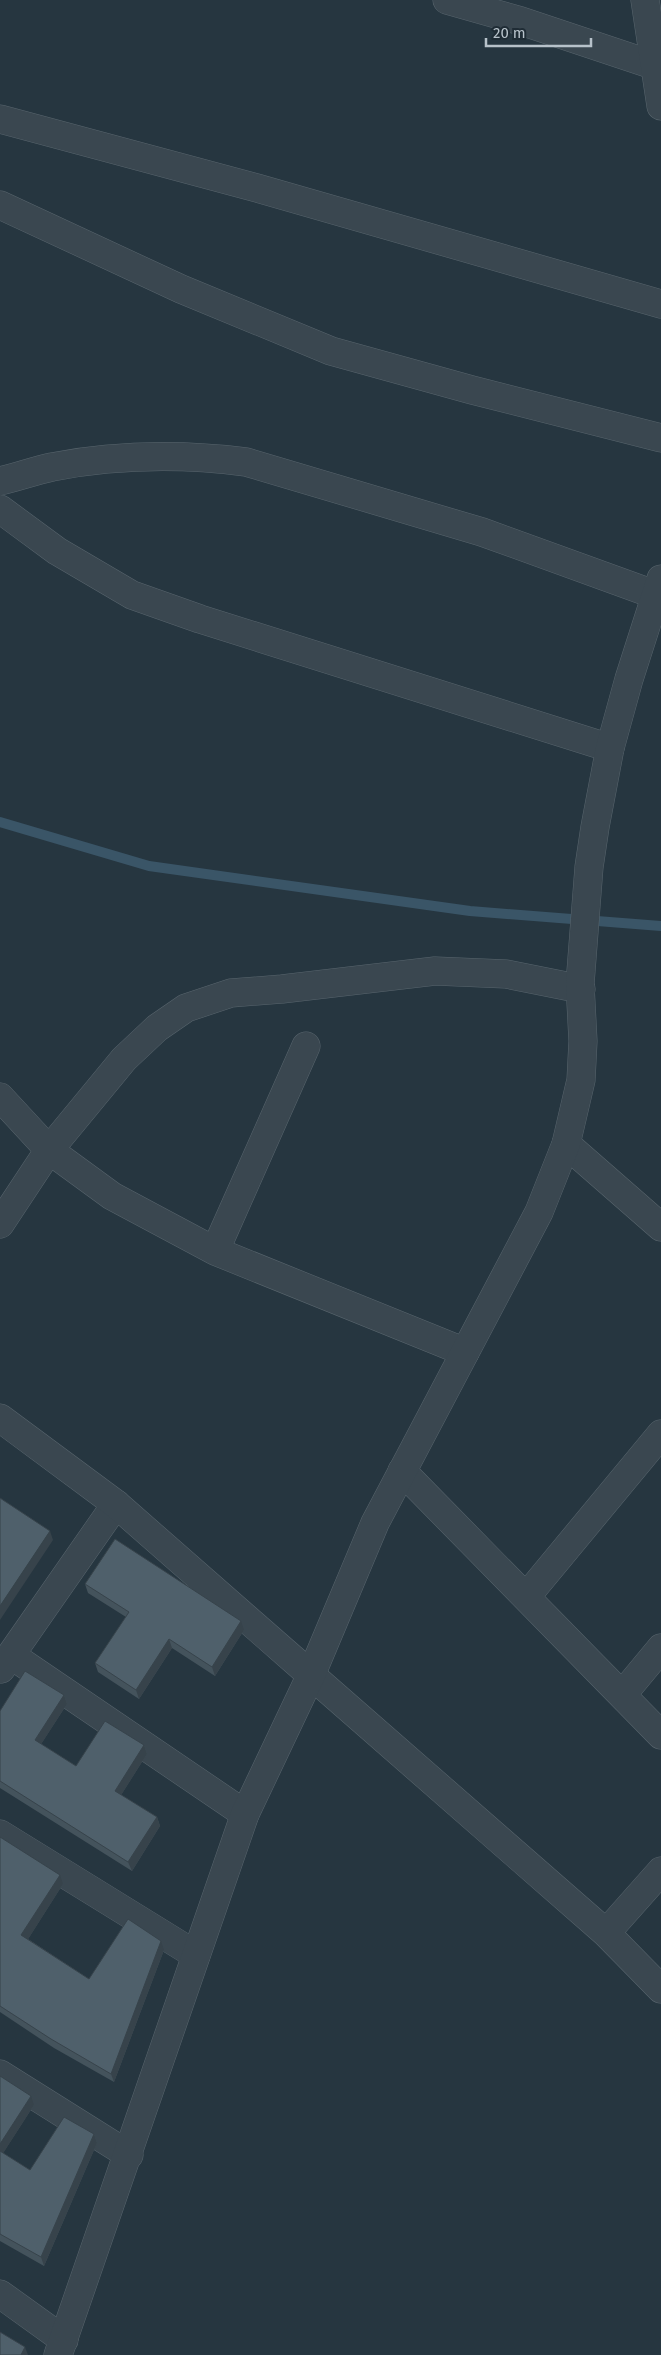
<svg xmlns="http://www.w3.org/2000/svg" width="661" height="2355" font-family="'Fira Sans',sans-serif">
  <rect width="100%" height="100%" fill="#263640"/>
  <g fill="none" stroke-linecap="round" stroke-linejoin="round">
    <!-- stream -->
    <path stroke="#3a5567" stroke-width="10" d="M0,822L149,866L470,911L661,926"/>
    <!-- minor casing -->
    <g stroke="#58656d" stroke-width="29">
      <path id="minor" d="M447,0L521,21L656,66L661,62
        M0,119L257,188L661,304
        M0,205L181,289L331,351L472,390L661,438
        M0,481C17,477 34,471 52,467C114,455 183,454 246,462L482,532L656,595
        M0,509L57,551L132,595L200,619L610,748
        M0,1097L49,1150L112,1196L215,1251L465,1352
        M566,1144L661,1227
        M0,1224L49,1150L124,1059L157,1028L186,1008L231,993L282,989L435,971L506,974L581,989
        M215,1251L306,1046
        M402,1471L661,1735
        M526,1597L661,1434
        M11,1655L245,1814
        M1,1669L116,1504
        M311,1675L606,1933L661,1989
        M622,1695L661,1648
        M0,1834L196,1955
        M606,1933L661,1871
        M0,2074L129,2155
        M0,2294L64,2340"/>
    </g>
    <!-- tertiary casing -->
    <g stroke="#58656d" stroke-width="29">
      <path id="tertiary" d="M645,0L661,106
        M0,1418L116,1504L311,1675
        M58,2355L245,1814L311,1675L375,1523L539,1212L566,1144L581,1080L583,1041L580,984L589,867L595,827L610,748L629,679L661,579"/>
    </g>
    <!-- minor -->
    <use href="#minor" stroke="#3a4750" stroke-width="28"/>
    <!-- tertiary -->
    <use href="#tertiary" stroke="#3a4750" stroke-width="28"/>
  </g>
  <!-- wall -->
  <path fill="#44535c" d="M85,1584L244,1630L215,1676L172,1648L139,1699L98,1672L95,1663L126,1617L88,1593Z
    M64,1695L67,1704L41,1744L76,1766L144,1745L147,1754L121,1795L157,1817L160,1826L132,1871L0,1788V1711Z
    M0,1837L63,1884L28,1939L89,1979L164,1950L114,2082L54,2048L0,2012Z
    M0,2076L34,2105L3,2153L30,2170L94,2134L97,2143L44,2266L0,2241Z"/>
  <!-- shaded-wall -->
  <path fill="#37434b" d="M50,1531L53,1540L0,1620V1606Z
    M241,1621L244,1630L215,1676L212,1667Z
    M169,1639L172,1648L139,1699L136,1690Z
    M64,1695L67,1704L38,1749L35,1740Z
    M144,1745L147,1754L118,1800L115,1791Z
    M157,1817L160,1826L132,1871L128,1862Z
    M60,1875L63,1884L25,1944L21,1935Z
    M161,1941L164,1950L114,2082L111,2074Z
    M31,2096L34,2105L0,2158V2144Z
    M94,2134L97,2143L44,2266L41,2257Z
    M25,2347L28,2355H21Z"/>
  <!-- building -->
  <path fill="#4f606b" stroke="#37434b" d="M0,1498L50,1531L0,1606Z
    M115,1539L241,1621L212,1667L169,1639L136,1690L95,1663L129,1612L85,1584Z
    M25,1671L64,1695L35,1740L76,1766L105,1721L144,1745L115,1791L157,1817L128,1862L0,1781V1711Z
    M0,1837L60,1875L21,1935L89,1979L128,1919L161,1941L111,2074L51,2039L0,2006Z
    M0,2076L31,2096L0,2144Z
    M64,2117L94,2134L41,2257L0,2234V2151L30,2170Z
    M0,2332L25,2347L21,2355H0Z"/>
  <!-- scale -->
  <path d="M486 38v8h105v-8" fill="none" stroke="#b7c2ca" stroke-width="2.5"/>
  <text x="493" y="38" font-size="15" fill="#b7c2ca" stroke="#1f2c35" stroke-width="4" paint-order="stroke">20 m</text>
</svg>
